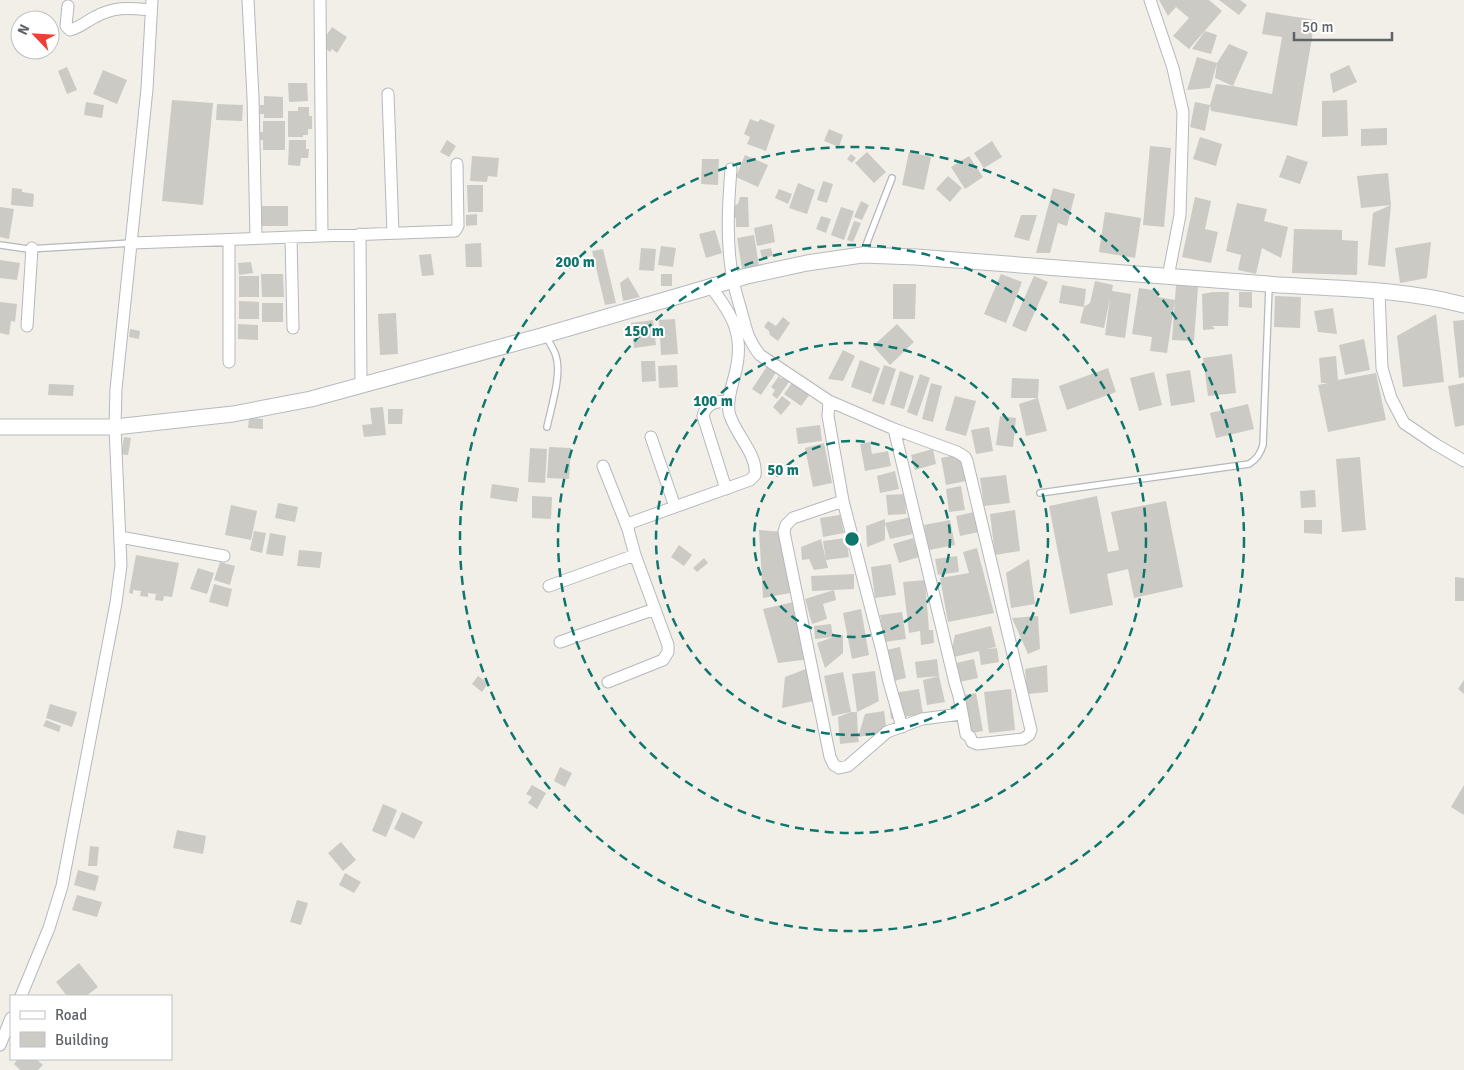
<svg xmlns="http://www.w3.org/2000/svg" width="1464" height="1070" font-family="Signika,sans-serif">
  <rect width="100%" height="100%" fill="#f1efe8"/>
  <!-- building -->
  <path fill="#cccac5" d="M1159,0H1209L1222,11L1189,49L1173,36L1189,18L1176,7L1168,16Z
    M1219,0H1240L1247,5L1239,15Z
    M1266,12L1315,20L1297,126L1211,111L1210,105L1205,131L1190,127L1195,102L1210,105L1216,84L1233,86L1272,94L1282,37L1262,34Z
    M332,27L347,37L337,53L332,49L330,52L325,48L327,45L322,42Z
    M1205,31L1217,35L1211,54L1192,49Z
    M1229,44L1248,52L1233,86L1215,78L1217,63L1210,88L1187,90L1197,57L1217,63Z
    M1349,65L1357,82L1333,93L1330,74Z
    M67,67L77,90L67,94L58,71Z
    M103,70L127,80L117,104L93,94Z
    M288,83H307L308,101L289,102Z
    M264,96L283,97V118H264V114H260V105H264Z
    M172,100L213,103L203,205L162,201Z
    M1347,100L1348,136L1322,137V101Z
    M86,102L104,105L102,118L84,115Z
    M217,104L243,105L242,121L216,120Z
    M298,107H309V116H312V129H308V135H303V137H288V111H298Z
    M750,119L758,122L760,119L775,125L766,151L747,144L750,137L744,134Z
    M263,121H285V150H263V140H259V132H263Z
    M1387,128V145L1361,146V129Z
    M829,129L843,135L839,147L824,141Z
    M1200,137L1222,144L1216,166L1193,159Z
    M289,140H306V149H309L308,158H301L300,166L288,165Z
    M447,140L456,146L449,157L440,152Z
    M992,141L1002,157L984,168L974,153Z
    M1150,146L1171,148L1164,227L1143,225Z
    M867,152L886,172L874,183L855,163Z
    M909,152L931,157L924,190L902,185Z
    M851,154L856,158L852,163L847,159Z
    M745,155L768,165L758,187L736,177Z
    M1287,155L1308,162L1300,184L1279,177Z
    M472,156L499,158L497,177L488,176L487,182L470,181Z
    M969,156L983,177L965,189L951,167Z
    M702,159H719L718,185L701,184Z
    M1388,173L1391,205L1361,208L1357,176Z
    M948,176L962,188L950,202L936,189Z
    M823,181L833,184L827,203L817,200Z
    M798,183L815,190L807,214L789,208Z
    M467,185H483V212H468Z
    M12,188L22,189V192L34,194L33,207L11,205Z
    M1053,188L1075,194L1067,226L1058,223L1050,253H1036Z
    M779,189L792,194L788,204L775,198Z
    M740,197H748L749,227H736V218H732V206L738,204Z
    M1195,197L1211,201L1205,229L1218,232L1211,263L1182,257Z
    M861,201L869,205L862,220L854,217Z
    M1237,203L1267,209L1264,221L1288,227L1281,258L1262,248L1256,274L1238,270L1241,255L1226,251Z
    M1391,205L1385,267L1368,265L1373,213Z
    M262,206H288V226H261Z
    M0,207L14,209L9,239L0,237Z
    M841,207L854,211L844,240L831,235Z
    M1105,212L1141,218L1135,258L1099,252Z
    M477,214V225L466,226V215Z
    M1021,215H1037L1029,241L1014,237Z
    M821,216L831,219L826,233L816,229Z
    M854,221L861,223L853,242L847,240Z
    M772,224L775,242L757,246L754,228Z
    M1294,229L1342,230V240L1358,241L1357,275L1292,273Z
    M715,230L722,253L706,258L699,234Z
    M754,235L759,266L742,269L737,238Z
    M1431,242L1427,278L1400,283L1395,248Z
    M481,243L482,267H466L465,244Z
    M661,246L676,248L673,267L658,265Z
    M641,248L656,249L654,271L639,270Z
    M771,248L773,256L762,258L760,250Z
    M603,249L616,303L605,305L592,251Z
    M431,254L434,275L422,276L419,255Z
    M0,260L20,263L17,280L0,278Z
    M251,262L253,273L239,275L238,263Z
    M261,274H283L284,297H262Z
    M661,274H672V286H661Z
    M1001,274L1022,282L1006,323L984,314Z
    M239,276H259V297H239Z
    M1034,276L1048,282L1026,332L1012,326Z
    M628,277L640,297L623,301L620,283Z
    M1095,281L1113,285L1112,291L1131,294L1125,338L1105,335L1110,298L1104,328L1080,323L1084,307L1090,303Z
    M893,284H916L915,319H893Z
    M1062,285L1086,289L1084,307L1059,303Z
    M1176,285L1198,287L1194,341L1172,340Z
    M1139,288L1159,291L1158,297L1175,300L1167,353L1150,351L1152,337L1132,334Z
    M1213,292H1229L1228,326H1212L1215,329L1203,330L1202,294Z
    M1239,292H1252V308L1239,307Z
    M1275,296L1301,297L1300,328L1274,327Z
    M239,301L259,302V319H239Z
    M0,302L17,304L15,322L11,321L9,335L0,333Z
    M262,303H283V322H262Z
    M1333,308L1337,334L1318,332L1314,311Z
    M396,313L398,354L380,355L378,314Z
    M1436,314L1444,382L1403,387L1397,336Z
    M783,317L790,323L778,341L770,335L769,331L764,327L768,321L776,326Z
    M675,319L678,354L661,355L659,320Z
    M653,320L656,345L634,348L631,323Z
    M1464,320V377L1459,378L1453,321Z
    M238,324L258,325V340L238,339Z
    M897,324L914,342L890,365L873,346Z
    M130,329L140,331L139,339L129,337Z
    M1364,339L1370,370L1345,375L1339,345Z
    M843,350L855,356L843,381L828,379Z
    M1232,354L1236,393L1208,396L1203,358Z
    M1336,356L1338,380L1376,373L1386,420L1328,432L1318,385L1328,383H1321L1319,358Z
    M860,360L880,368L871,394L851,387Z
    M641,361H655L656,381L642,382Z
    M677,365L678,387L659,388L658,366Z
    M768,365L777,371L761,395L752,389Z
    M884,365L896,369L884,405L872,401Z
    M1108,368L1116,392L1067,410L1059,386Z
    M1190,370L1195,402L1171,406L1166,374Z
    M900,371L914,376L904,409L890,405Z
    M1154,372L1162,405L1139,411L1130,378Z
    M786,374L791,379L777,399L772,395L775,390L771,387L779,376L782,379Z
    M920,374L930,378L917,416L907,412Z
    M1012,378L1039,379L1038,398L1047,431L1026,436L1019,404L1038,398H1011Z
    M794,380L811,393L801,406L784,394Z
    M931,383L942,386L933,422L922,419Z
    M1464,383V425L1455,427L1448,386Z
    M49,384L74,385L73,396L48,395Z
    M782,396L791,403L781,415L773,407Z
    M955,396L976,401L966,436L945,430Z
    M1248,404L1254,429L1216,438L1210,413Z
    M383,407L386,435L364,437L362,425L372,424L370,408Z
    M388,409H403L402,424H388Z
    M1000,416L1016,418L1013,447L996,445Z
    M249,418L263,419V429L248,428Z
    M820,425L822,441L798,444L796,428Z
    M989,427L993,451L976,454L971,430Z
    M124,437L131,438L128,455L121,454Z
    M870,442L872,454L888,451L891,466L865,471L860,444Z
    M824,443L832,483L813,487L805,448Z
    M549,447L571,448L569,479L547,478Z
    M530,448L547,449L545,483L528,482Z
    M933,449L936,464L915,470L911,455Z
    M961,454L966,481L946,485L941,458Z
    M1360,457L1366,530L1342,532L1336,459Z
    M895,471L899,489L880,493L877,476Z
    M1006,475L1010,503L984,506L980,478Z
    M492,484L519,488L517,502L490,498Z
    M961,486L965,510L949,512L946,489Z
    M1315,490L1316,507L1301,508L1300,491Z
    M905,494L906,514L888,515L886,495Z
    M532,496L552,497L551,519L532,518Z
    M1097,496L1108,552L1119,550L1111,512L1166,501L1183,587L1134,598L1128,569L1107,574L1113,605L1070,614L1049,506Z
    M278,503L298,507L295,522L275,518Z
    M231,505L257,511L251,540L225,535Z
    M1015,510L1020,551L995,555L990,514Z
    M974,512L979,532L960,536L956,516Z
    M840,515L844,533L823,537L820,518Z
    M915,516L913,534L890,539L885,523V540L867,547L866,526L885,519V523Z
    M950,520L955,545L929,550L924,525Z
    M1304,520H1322V534L1304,533Z
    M759,530L784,532L796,592L763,598Z
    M254,531L266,533L262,553L250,550Z
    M270,533L286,536L283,556L266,554Z
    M846,538L849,557L826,560L828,568L814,570L809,559L802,560L801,547L821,539L826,560L823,541Z
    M913,538L919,557L899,563L893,544Z
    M679,545L692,555L684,566L671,557Z
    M977,548L994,613L948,622L940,578L969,573L963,552Z
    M299,550L322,552L320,568L297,566Z
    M136,555L179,563L172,597L164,596L163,601L155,600L156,594L148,593V597L140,596L141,591L133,590V594L129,593Z
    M957,556L959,572L938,575L935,559Z
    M704,558L708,563L697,572L693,568Z
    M1029,559L1035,604L1011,608L1006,573Z
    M220,562L235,566L230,585L214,580Z
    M891,564L896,595L875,598L871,567Z
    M198,568L214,573L207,594L190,589Z
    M854,574V589L812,591L811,576Z
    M1455,577L1464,578V601H1455Z
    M925,580L929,630H933L934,643L921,645L920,631L909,633L903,582Z
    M214,584L232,589L228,607L209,602Z
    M834,590L836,600L823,604L827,619L812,624L805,599Z
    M798,601L810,659L778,663L763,609Z
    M861,609L869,655L852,659L843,613Z
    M902,612L906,639L885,642L880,615Z
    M1038,616L1040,649L1028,654L1012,618Z
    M831,624L833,637L815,639L814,626Z
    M991,626L996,647L986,649L997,648L999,662L981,665L979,651L950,658L955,635Z
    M843,635V653L825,668L817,643L833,637Z
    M900,647L906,678L889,682L882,651Z
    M937,659L939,676L945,702L927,705L923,680L939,676L917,678L915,662Z
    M974,659L978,678L955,683L951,664Z
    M1047,665L1048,692L1027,694L1025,669Z
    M811,667L818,700L782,708L785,677Z
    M875,671L879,701L857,712L858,737L865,714L884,711L887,732L858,737L859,742L840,744L838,717L851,712H857L852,674Z
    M843,672L851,712L832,716L824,676Z
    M478,676L488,683L482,692L472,684Z
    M1464,680V694L1458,689Z
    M919,689L923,714L891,719L888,694Z
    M1011,689L1015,730L989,733L984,692Z
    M976,693L983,731L966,734L959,696Z
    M50,704L77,712L72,727L46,718Z
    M46,720L61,726L59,732L43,726Z
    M560,767L572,773L565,787L554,781Z
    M532,785L546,793L537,809L528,803L532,797L526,794Z
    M1464,785V815L1451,807Z
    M383,804L397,810L386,837L372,831Z
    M402,812L423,822L414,839L394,829Z
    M177,830L206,836L203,854L173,848Z
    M341,842L356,860L343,871L328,853Z
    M90,846L99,847L97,866H88Z
    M78,870L99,876L95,891L74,885Z
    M345,873L361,882L354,893L339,885Z
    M77,895L102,902L97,917L72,910Z
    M297,900L308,903L301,925L290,922Z
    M79,963L98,987L86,996H67L56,982Z
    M18,1059H36L43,1065L38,1070H20L14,1064Z"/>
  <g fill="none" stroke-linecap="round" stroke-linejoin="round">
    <!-- lane casing -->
    <g stroke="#b5b8bc" stroke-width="8">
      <path id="lane" d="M0,245L28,249L132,243
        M863,253L892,178
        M545,335C549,342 554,349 556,356C562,375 551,407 547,427
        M1040,493L1249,464C1257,459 1260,454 1263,445L1269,286"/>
    </g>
    <!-- street casing -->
    <g stroke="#b5b8bc" stroke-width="13">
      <path id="street" d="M248,0L253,97L256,238
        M320,0L322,236
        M1150,0L1173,68L1183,112L1180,215L1168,277
        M68,6L66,26L70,30C79,28 87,21 95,17C114,6 130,8 151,10
        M388,94L393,233
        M731,169C728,206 726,244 733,280C735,290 738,300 741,310C746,328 747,339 760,355L829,401L894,429L957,452L965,457L967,461L1031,730L1029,735L1023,739L977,744L972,742L970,737L966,734L959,696L955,683L894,429
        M360,234L361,385
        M291,237L293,328
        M229,240V362
        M132,243L455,231L458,226L457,164
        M1379,291L1382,368L1391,398L1404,423L1435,444L1464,461
        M27,326L32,248
        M829,401L828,416L843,501L882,651L889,682L902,727
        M651,437L675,507
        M603,466L628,529
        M726,489L703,416C706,403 717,401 729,401
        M843,501L793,518L786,525L784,532L830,757L834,765L839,768L848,766L887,732L922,719L961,714
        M120,537L224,556
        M549,586L635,555
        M560,642L655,609
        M608,682L663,660L668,652V645L635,555L628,529L630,523L750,480L755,475C758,454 733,432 729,412C727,399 732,386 735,374C745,336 733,315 710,286
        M21,996L49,928L62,886L116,603L121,565L115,427L116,389L147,89L152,0
        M0,1045L11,1018"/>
    </g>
    <!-- secondary casing -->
    <g stroke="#b6babf" stroke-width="17">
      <path id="secondary" d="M0,427H115L233,414L311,399L545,335L747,276L807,263L862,255L916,257C1033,266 1150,276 1268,284C1333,289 1401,288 1464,305"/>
    </g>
    <!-- lane -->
    <use href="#lane" stroke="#fff" stroke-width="5.5"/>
    <!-- street -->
    <use href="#street" stroke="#fff" stroke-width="11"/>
    <!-- secondary -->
    <use href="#secondary" stroke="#fff" stroke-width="15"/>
  </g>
  <!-- distance rings -->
  <g fill="none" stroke="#0f766e" stroke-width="2.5" stroke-dasharray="9 6">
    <circle cx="852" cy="539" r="98"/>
    <circle cx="852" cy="539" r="196"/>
    <circle cx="852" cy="539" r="294"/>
    <circle cx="852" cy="539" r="392"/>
  </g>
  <circle cx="852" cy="539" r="8" fill="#0f766e" stroke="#fff" stroke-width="2.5"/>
  <g font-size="15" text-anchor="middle" font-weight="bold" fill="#0f766e" stroke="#fff" stroke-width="4" stroke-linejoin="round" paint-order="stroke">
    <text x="575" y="267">200 m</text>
    <text x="644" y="336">150 m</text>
    <text x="713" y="406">100 m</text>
    <text x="783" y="475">50 m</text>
  </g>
  <!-- legend -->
  <rect x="10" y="995" width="162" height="65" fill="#ffffff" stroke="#bfc1c3"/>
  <rect x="20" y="1011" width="25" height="8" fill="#ffffff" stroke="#bfc1c3"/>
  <text x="55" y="1020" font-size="15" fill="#5f6368">Road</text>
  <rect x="20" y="1032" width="25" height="15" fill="#cccac5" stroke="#bfc1c3"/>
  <text x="55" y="1045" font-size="15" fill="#5f6368">Building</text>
  <!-- north arrow -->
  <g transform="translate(35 35) rotate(295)"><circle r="24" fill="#ffffff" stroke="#bfc1c3"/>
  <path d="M0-4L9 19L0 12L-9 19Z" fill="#ea4335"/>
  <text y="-8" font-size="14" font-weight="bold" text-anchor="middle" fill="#5f6368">N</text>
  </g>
  <!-- scale -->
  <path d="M1294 32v8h98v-8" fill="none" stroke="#5f6368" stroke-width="2.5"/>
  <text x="1302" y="32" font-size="15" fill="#5f6368" stroke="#ffffff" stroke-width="4" paint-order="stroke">50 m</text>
</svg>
